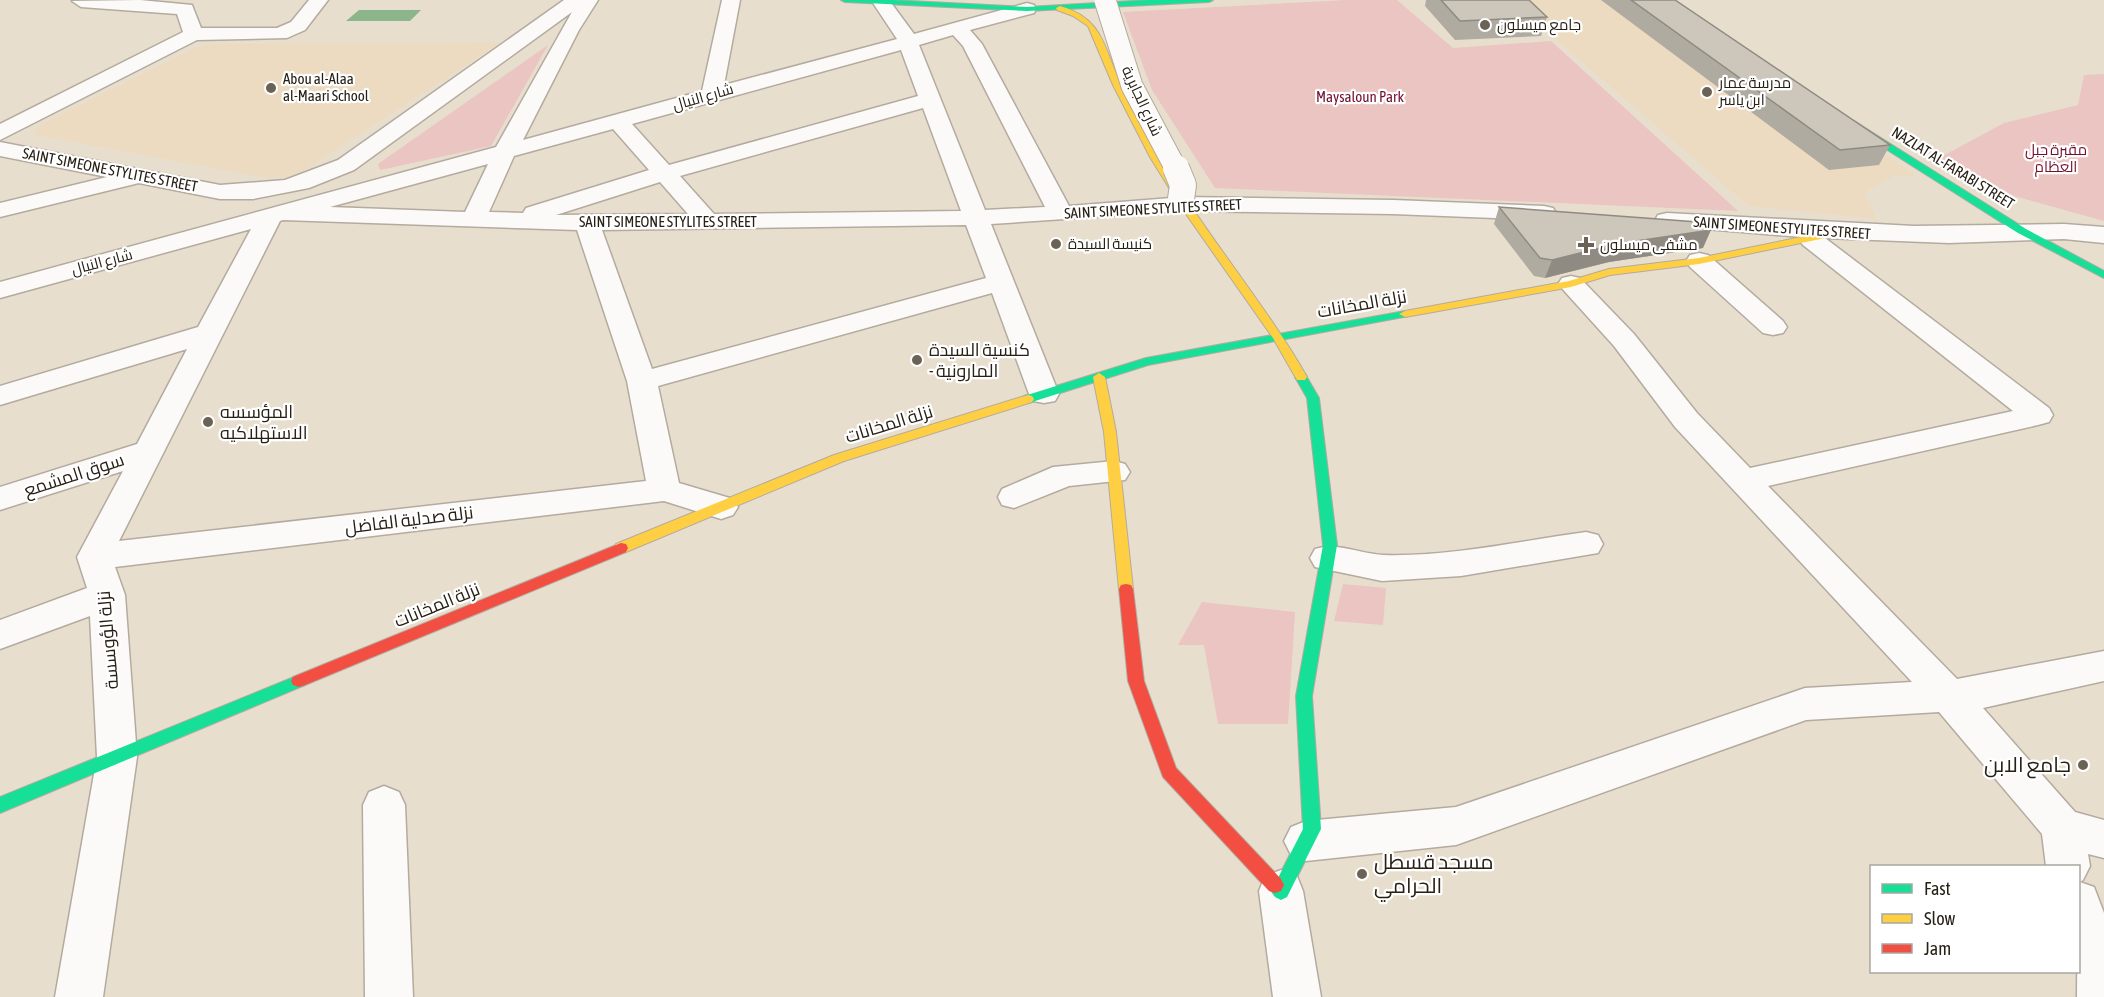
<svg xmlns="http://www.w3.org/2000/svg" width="2104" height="997" font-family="'Asap Condensed',Cairo,sans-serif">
  <rect width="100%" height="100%" fill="#e8dece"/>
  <!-- built -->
  <path fill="#ecdbc1" d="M1510,0H1664L1916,176H1894L1864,193L1877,219L1749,206Z
    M500,43L301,172L285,177L266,178L36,135L34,130L42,124L196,47L214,44Z"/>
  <!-- green -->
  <path fill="#eac5c2" d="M1346,0H1397L1453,48L1551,41L1738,211L1215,188L1152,90L1123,12Z
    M548,45L491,146L380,170L378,164Z
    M2104,74V221L2014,196L1939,158L2004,123L2078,105L2084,75Z
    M1343,584L1386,588L1383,625L1334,621Z
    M1202,602L1295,612L1288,724H1218L1204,645H1178Z"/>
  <!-- water -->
  <path fill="#8cb58b" d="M359,10H421L410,21H346Z"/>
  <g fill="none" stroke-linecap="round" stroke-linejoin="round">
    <!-- street casing -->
    <g stroke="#b3ab9f" stroke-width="3">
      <path id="street" d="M140,0L192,5L201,28H277L291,22L309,0H328L305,30L287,38L197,40L0,140V124L183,32L177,14L81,7L72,1Z
        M564,0H598L579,30L523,140L702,91L722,0H740L724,85L897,39L873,3L875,0H889L914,34L1027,3L1034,5L1036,9L1034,13L970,30L982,44L1069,206L1184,197L1393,200L1544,206L1553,208L1556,213L1553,218L1544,220L1393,214L1184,211L991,224L1059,394L1055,401L1044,403L1033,401L1029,394L992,293L658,386L679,483L733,499L738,507L733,515L721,519L664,501L115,567L125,595L137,757L103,997H55L97,757L90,616L0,649V620L87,588L77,557L123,471L0,510V487L137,444L187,349L0,405V386L198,327L251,229L0,298V282L496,147L572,12L354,170L309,188L253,199H220L139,183L0,217V203L107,177L0,156V142L220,185L285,180L338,160ZM953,35L963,46L1045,207L985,210L919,45ZM901,50L918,96L669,165L632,124ZM923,108L961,211L714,214L680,176ZM613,129L649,170L526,208L523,213L489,212L514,156ZM488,164L465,212L330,207ZM660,182L688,214L556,215ZM283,220L577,230L627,381L646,481L119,541L280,221ZM966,225L986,278L652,369L602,230Z
        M1667,213L1914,226L2064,224L2104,227V243L2064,239L1949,243L1825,238L2049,408L2053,415L2049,422L2038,425L1768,486L1957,679L2104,651V681L1983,708L2075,812L2104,820V858L2088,854L2090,866L2083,880L2080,882L2094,887L2104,913V997H2077L2078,866H2046L2042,834L1939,712L1806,720L1456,845L1306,861L1291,855L1284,841L1291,827L1306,821L1456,807L1805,688L1912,682L1675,427L1614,346L1558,284L1562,278L1571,276L1580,278L1634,334L1697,413L1750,468L2013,411L1803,245L1799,240L1802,237L1658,225L1655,220L1658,215Z
        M1699,253L1708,255L1783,321L1787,327L1783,333L1773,335L1763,333L1690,267L1686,261L1690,255Z
        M1114,461L1125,464L1130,472L1125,480L1069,486L1014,508L1002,505L998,497L1002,489L1053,467Z
        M1586,532L1598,535L1603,544L1598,553L1461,576L1382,581L1315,567L1310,558L1315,549C1338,542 1360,554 1383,555C1450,557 1520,541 1586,532Z
        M384,786L399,792L405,805L413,997H365L363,805L369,792Z
        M1281,870L1297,876L1303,891L1321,997H1273L1259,891L1265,876Z"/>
    </g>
    <!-- fast casing -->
    <g stroke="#b3ab9f" stroke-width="2">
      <path id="fast" d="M841,0H891L1027,7L1149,0H1213L1209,2L1027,11L845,2Z
        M1848,121H1854L2026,229L2104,271V278L2018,233L1848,125Z
        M1405,311L1409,312V316L1148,365L1032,402L1028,403L1022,399L1024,396L1146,358Z
        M1301,373L1305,374L1319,398L1337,545L1312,696L1321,829L1287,897L1281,900L1275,897L1266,885L1269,879L1278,878L1303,829L1296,696L1323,545L1307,398L1295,377Z
        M299,675L305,677L307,681L305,685L0,813V797Z"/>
    </g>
    <!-- slow casing -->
    <g stroke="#b3ab9f" stroke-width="2">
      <path id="slow" d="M1060,6C1104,19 1103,47 1121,84C1140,125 1163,166 1189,203C1228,262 1272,316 1307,377L1305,380H1297L1273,338L1179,204L1150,157L1113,85L1088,26L1073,16L1057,10L1056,8Z
        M1836,230L1840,231V235L1699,264L1610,275L1571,287L1405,317L1399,314L1405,311L1569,281L1609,269L1699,258Z
        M1099,373L1105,377L1116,432L1133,589L1131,593H1121L1119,589L1104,432L1093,377Z
        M1028,395L1032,396L1034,399L1032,402L844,461L626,552H616L614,548L616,544L834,455Z"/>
    </g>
    <!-- jam casing -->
    <g stroke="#b3ab9f" stroke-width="2">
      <path id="jam" d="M621,543L626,544L628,548L626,552L305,685L299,687L293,685L291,681L293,677Z
        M1126,584L1131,585L1133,589L1144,681L1176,768L1281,879L1284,885L1281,891L1275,893L1269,891L1163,777L1128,681L1119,589L1121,585Z"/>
    </g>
    <!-- street -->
    <use href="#street" fill="#fcfaf8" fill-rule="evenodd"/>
    <!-- fast -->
    <use href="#fast" fill="#16e098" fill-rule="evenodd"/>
    <!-- slow -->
    <use href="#slow" fill="#ffcf43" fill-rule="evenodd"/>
    <!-- jam -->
    <use href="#jam" fill="#f24e42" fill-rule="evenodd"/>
    <!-- street-bridge-far1 casing -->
    <g stroke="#b3ab9f" stroke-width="23" stroke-linecap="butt">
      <path id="street-bridge-far1" d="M1105,0L1132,86L1176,169"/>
    </g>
    <!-- street-bridge casing -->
    <g stroke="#b3ab9f" stroke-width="28" stroke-linecap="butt">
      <path id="street-bridge" d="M1176,168L1183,185L1181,199"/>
    </g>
    <!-- street-bridge-far1 -->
    <use href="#street-bridge-far1" stroke="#fcfaf8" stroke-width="21"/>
    <!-- street-bridge -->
    <use href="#street-bridge" stroke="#fcfaf8" stroke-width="26"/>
  </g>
  <!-- wall -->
  <path fill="#afaba0" d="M1426,0H1529L1547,17L1541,36L1455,40L1425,6Z
    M1601,0H1675L1890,145L1879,165L1829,170Z
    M1499,207L1703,248L1609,262L1545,278L1534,276L1494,224Z"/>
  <!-- shaded-wall -->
  <path fill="#8f8b82" d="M1711,230L1703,248L1609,262L1545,278L1552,260L1616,244Z"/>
  <!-- building -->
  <path fill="#ccc7ba" stroke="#8f8b82" stroke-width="1.5" d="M1441,0H1529L1547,17L1460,21Z
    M1631,0H1675L1890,145L1840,150Z
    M1499,207L1711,223V230L1616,244L1552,260L1540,258Z"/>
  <!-- markers -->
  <g fill="#6b6256" stroke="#fff" stroke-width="2">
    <circle cx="1485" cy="25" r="6"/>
    <circle cx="271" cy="88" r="6"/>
    <circle cx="1707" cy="92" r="6"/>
    <circle cx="1056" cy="244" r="6"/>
    <path d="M1583 236h6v6h6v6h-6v6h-6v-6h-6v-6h6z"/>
    <circle cx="917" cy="360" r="6"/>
    <circle cx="208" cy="422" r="6"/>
    <circle cx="2083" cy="765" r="6"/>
    <circle cx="1362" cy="874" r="6"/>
  </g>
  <g text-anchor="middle" stroke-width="4.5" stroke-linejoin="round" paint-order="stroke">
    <!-- far-poi labels -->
    <g font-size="15" fill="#272015" stroke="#fff" text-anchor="start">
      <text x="1497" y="30">جامع ميسلون</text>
      <text x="283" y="84">Abou al-Alaa<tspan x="283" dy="17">al-Maari School</tspan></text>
      <text x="1719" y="88">مدرسة عمار<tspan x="1719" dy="17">ابن ياسر</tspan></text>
      <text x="1068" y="249">كنيسة السيدة</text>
      <text x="1600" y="250">مشفى ميسلون</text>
    </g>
    <!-- far-street labels -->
    <g font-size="15" fill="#272015" stroke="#fff">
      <text transform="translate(703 97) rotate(-16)" y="5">شارع النيال</text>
      <text transform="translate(1142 101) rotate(65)" y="5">شارع الجابرية</text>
      <text transform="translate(1953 168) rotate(32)" y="5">NAZLAT AL-FARABI STREET</text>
      <text transform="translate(110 170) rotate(11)" y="5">SAINT SIMEONE STYLITES STREET</text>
      <text transform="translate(1153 209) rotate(-3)" y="5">SAINT SIMEONE STYLITES STREET</text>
      <text x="668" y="227">SAINT SIMEONE STYLITES STREET</text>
      <text transform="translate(1782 228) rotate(4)" y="5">SAINT SIMEONE STYLITES STREET</text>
      <text transform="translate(102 262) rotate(-15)" y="5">شارع النيال</text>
    </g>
    <!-- far-park labels -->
    <g font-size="15" fill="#72102f" stroke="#fff">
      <text x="1360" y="102">Maysaloun Park</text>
      <text x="2056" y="155">مقبرة جبل<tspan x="2056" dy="17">العظام</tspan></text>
    </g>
    <!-- street labels -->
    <g font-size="18" fill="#272015" stroke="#fff">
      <text transform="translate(1362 304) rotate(-10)" y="6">نزلة المخانات</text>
      <text transform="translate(889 424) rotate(-17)" y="6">نزلة المخانات</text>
      <text transform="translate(74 475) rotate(-18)" y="6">سوق المشمع</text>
      <text transform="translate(409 520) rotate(-7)" y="6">نزلة صدلية الفاضل</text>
      <text transform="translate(437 605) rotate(-22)" y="6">نزلة المخانات</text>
      <text transform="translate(108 640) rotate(-95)" y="6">نزلة الؤوسسة</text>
    </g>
    <!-- poi labels -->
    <g font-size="18" fill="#272015" stroke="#fff" text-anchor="start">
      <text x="929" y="356">كنسية السيدة<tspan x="929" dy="21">- المارونية</tspan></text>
      <text x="220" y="418">المؤسسه<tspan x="220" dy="21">الاستهلاكيه</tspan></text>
    </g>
    <!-- near-poi labels -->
    <g font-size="21" fill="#272015" stroke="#fff" text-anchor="end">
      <text x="2071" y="772">جامع الابن</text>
      <text x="1374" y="869" text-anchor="start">مسجد قسطل<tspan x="1374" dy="24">الحرامي</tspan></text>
    </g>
  </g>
  <!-- legend -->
  <rect x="1870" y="865" width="210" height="108" fill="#ffffff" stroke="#a9a6a1" stroke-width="1.5"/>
  <rect x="1882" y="884" width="30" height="9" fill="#16e098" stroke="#a9a6a1" stroke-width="1.5"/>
  <text x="1924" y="895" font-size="18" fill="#272015">Fast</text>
  <rect x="1882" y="914" width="30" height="9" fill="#ffcf43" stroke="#a9a6a1" stroke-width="1.5"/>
  <text x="1924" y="925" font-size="18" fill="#272015">Slow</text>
  <rect x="1882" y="944" width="30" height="9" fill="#f24e42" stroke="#a9a6a1" stroke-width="1.5"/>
  <text x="1924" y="955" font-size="18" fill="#272015">Jam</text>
</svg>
